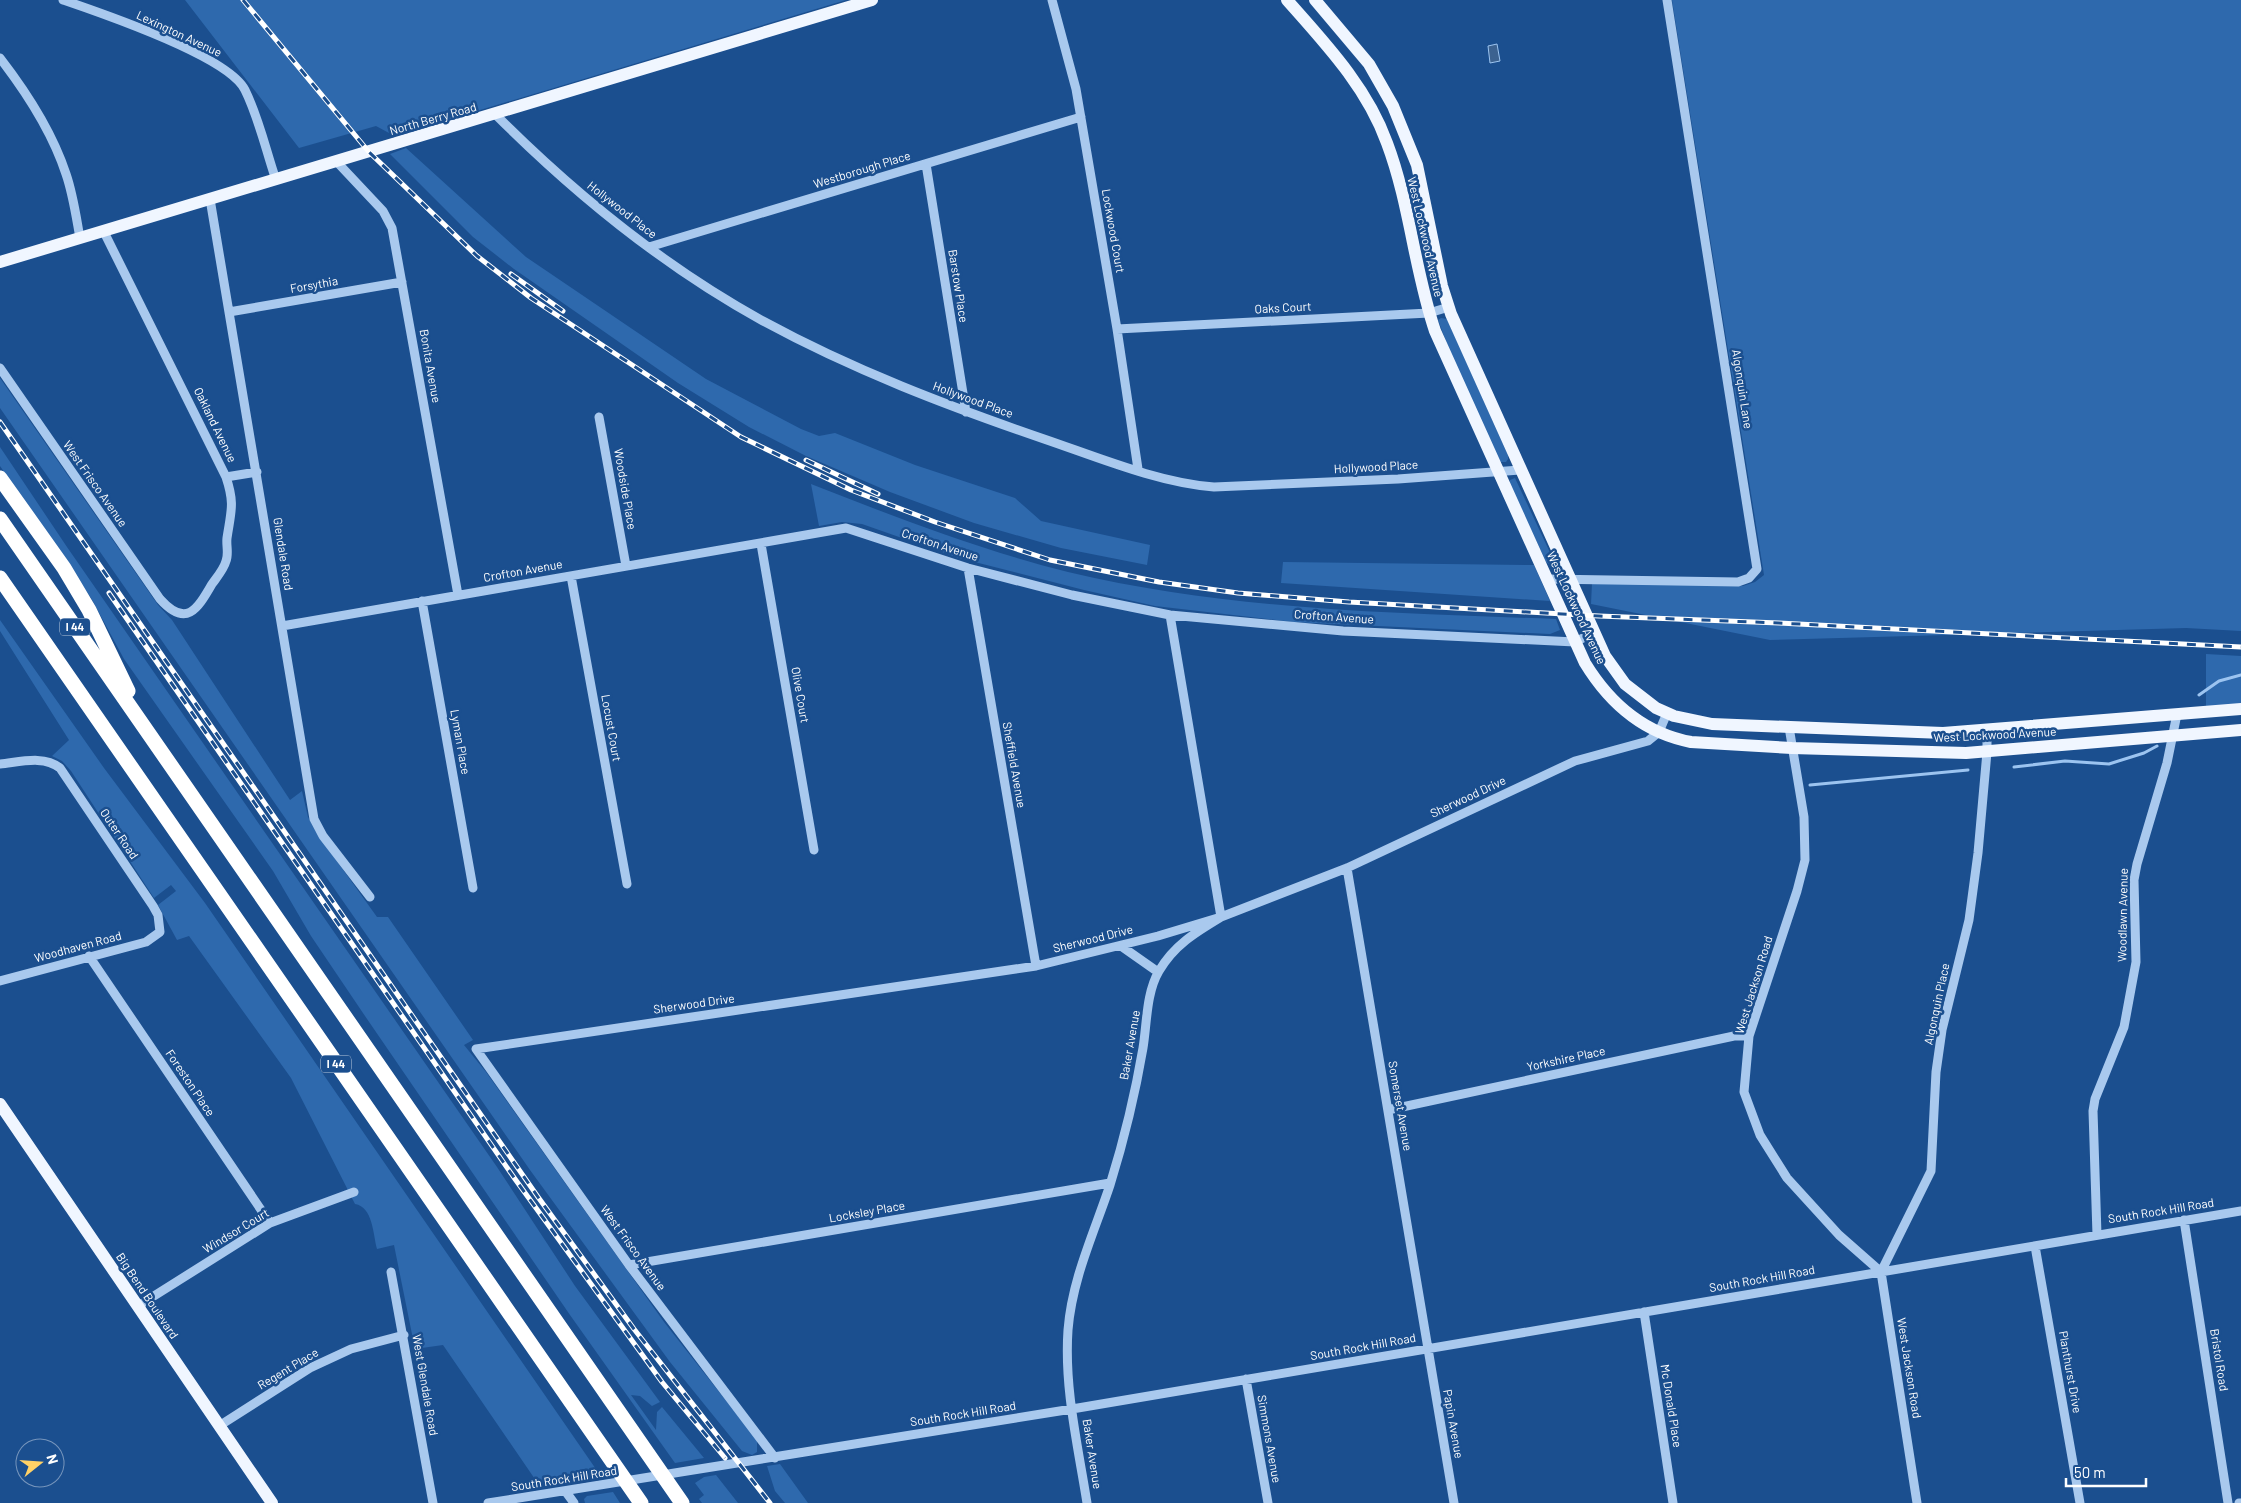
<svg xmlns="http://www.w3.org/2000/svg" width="2241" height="1503" font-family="Barlow,sans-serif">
  <rect width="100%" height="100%" fill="#1b4f8f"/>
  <!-- green -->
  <path fill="#2e69ad" d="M185,0H846L407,132L405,129L389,133L376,126L299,148Z
    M1672,0H2241V631L2186,628L1770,640L1591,604L1592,583L1743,586L1755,582L1764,575Z
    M406,148L526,257L706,379L801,429L819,436L835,433L915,465L1015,498L1041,521L1150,545L1147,565L1061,548L974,523L890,492L806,456L749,427L678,383L514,269L473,237L390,154Z
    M1441,318L1447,319L1508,455V459L1506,462H1501L1498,459L1447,344L1438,320Z
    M0,378L158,605L172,620L290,800L302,791L308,817L316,832L377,917H388L473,1040L464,1045L486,1072L664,1322L757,1440V1452L752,1455L742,1451L670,1362L530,1170L0,408Z
    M0,447L67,547L497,1167L575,1286L660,1402L652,1406L640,1396L631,1395L656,1430L657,1412L662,1407L704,1458L675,1463L570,1315L365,1016L311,936L273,871L124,659L91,598L0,466Z
    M1515,478L1554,561L1555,565L1552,566L1546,562L1510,485V480Z
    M811,484C895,517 980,550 1068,572C1228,610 1392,613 1556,619L1560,630L1550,634L1293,622L1155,606L1084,590L959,558L862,524L842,522L819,526Z
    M1283,562L1534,565L1550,601L1281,583Z
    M0,620L104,768L205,903L600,1475L541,1488L443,1345L415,1349L394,1245L377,1249C373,1234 373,1207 355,1204L291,1078L189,936L177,940L158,905L176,891L171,885L154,898L71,771L62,761L52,756L69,740L0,631Z
    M2206,654L2241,656V704L2206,707Z
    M780,1464L808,1503H785L775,1491L767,1466Z
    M716,1475L738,1503H702L699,1499L704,1495L695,1483L704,1477Z
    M613,1492L620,1503H585L584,1499L587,1496Z"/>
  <!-- water -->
  <path fill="#3c6290" stroke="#9cc4f0" d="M1497,44L1500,61L1490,63L1488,46Z"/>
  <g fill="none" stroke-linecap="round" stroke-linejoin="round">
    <!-- stream -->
    <path stroke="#9cc4f0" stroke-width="3" d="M2199,695L2219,681L2241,675
      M2014,767L2065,761L2109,764L2144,753L2157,746
      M1810,785L1968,770"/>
    <!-- minor -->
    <path stroke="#a9c9ee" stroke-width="9" d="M63,0C101,13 228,56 245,90C259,118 266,151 276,180
      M1052,0L1076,89L1117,329L1138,469
      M0,58C27,93 52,131 66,174C73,194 76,216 80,238
      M496,115C575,194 665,267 763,321C853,370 948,406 1044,439C1097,457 1159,483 1214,487L1398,479L1520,470
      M336,161L383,211L392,228L458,595
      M926,164L966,412
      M210,199L314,819L323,836L370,897
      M649,247L1081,117
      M229,312L402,282
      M1117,329L1429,313L1449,307
      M0,368L160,599C186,628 197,610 212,584C217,577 224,569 226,561C229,554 226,545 227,538C231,511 235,504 226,477L104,232
      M599,417L626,566
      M226,477L257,472
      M761,544L814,850
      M968,568L1036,966
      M571,576L627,884
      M1547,579L1738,582L1749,578L1757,569L1667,0
      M422,601L473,888
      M282,626L846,528L968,568L1072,595L1170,615L1343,631L1575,642L1593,633
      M1789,727L1804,817L1805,860L1797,891L1749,1036L1744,1092L1760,1135L1787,1178L1839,1235L1881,1272L1917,1503
      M0,764C20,762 44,755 60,768L153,906L158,915L160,932L146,942L0,981
      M1347,868L1454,1503
      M1121,946L1158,972
      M89,956L270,1223
      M1388,1110L1734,1036H1749
      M2184,1220L2228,1503
      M2097,1235L2093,1111L2095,1099L2124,1027L2136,962L2134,880L2137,864L2167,763L2177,714
      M2035,1246L2080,1503
      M629,1265L1110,1183
      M391,1272L433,1503
      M1881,1272L1931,1171L1936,1072L1942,1030L1969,920L1978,853L1987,752V731
      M138,1306L270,1223L354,1192
      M1644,1312L1673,1503
      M1246,1379L1268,1503
      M219,1426L310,1368L351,1349L404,1335
      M775,1458L629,1265L476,1049L1036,966L1158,936L1221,917L1347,868L1575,761L1648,741L1659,732L1667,713
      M566,1492L574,1503
      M488,1503L1072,1409L2241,1211
      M1087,1503C1078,1446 1064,1388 1068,1330C1072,1279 1094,1233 1110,1185C1124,1140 1135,1095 1143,1048C1147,1024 1146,993 1159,971C1174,945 1196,932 1221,917L1170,615
      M2239,1503H2241"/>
    <!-- major -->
    <path stroke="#f0f6ff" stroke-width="12" d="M1287,0C1325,43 1367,87 1387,143C1410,204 1414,269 1435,331L1585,663C1610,704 1644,733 1691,742L1792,748L1966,753L2241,730
      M1315,0L1369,64L1393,106L1417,165L1442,286L1451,314L1605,656L1625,684L1656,708L1674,716L1712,724L1943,733L2241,709
      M0,262L872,0
      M0,1104L272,1503"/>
    <!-- highway -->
    <path stroke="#fff" stroke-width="15" d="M0,478L64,568L89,610L128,691
      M0,519L682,1503
      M0,578L641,1503"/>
    <!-- rail casing -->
    <g stroke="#fff" stroke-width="5">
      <path id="rail" d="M243,0L369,152L477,256L531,298L741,437L851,490L935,522L1050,560L1159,582L1238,593L1349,602L1599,616L1779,623L2241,647
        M511,274L563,311
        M0,422L538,1197L634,1329L770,1503
        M806,460L878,494
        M109,593L515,1179L662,1382L725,1458"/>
    </g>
    <!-- rail -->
    <use href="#rail" stroke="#1b4f8f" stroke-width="3" stroke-dasharray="9" stroke-linecap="butt"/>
  </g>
  <g text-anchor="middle" stroke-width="5" stroke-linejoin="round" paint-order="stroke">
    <!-- shield labels -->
    <g fill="#1b4f8f" stroke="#bbcadd" stroke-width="1">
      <rect x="60" y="618.5" width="30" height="17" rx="4"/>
      <rect x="321" y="1055.5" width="30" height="17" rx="4"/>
    </g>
    <g font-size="11" font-weight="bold" fill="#fff">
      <text x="75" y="631">I 44</text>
      <text x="336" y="1068">I 44</text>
    </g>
    <!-- street labels -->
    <g font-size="12" fill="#fff" stroke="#1b4f8f">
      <text transform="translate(179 34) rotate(25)" y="4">Lexington Avenue</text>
      <text transform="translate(433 119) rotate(-16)" y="4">North Berry Road</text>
      <text transform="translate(862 170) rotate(-17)" y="4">Westborough Place</text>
      <text transform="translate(622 210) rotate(38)" y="4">Hollywood Place</text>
      <text transform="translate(1113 231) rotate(80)" y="4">Lockwood Court</text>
      <text transform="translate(1425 237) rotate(77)" y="4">West Lockwood Avenue</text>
      <text transform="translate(314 285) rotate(-10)" y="4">Forsythia</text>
      <text transform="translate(958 286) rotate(81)" y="4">Barstow Place</text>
      <text transform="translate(1283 308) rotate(-3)" y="4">Oaks Court</text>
      <text transform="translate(430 366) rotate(80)" y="4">Bonita Avenue</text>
      <text transform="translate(1742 389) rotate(81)" y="4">Algonquin Lane</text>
      <text transform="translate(973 400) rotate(20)" y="4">Hollywood Place</text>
      <text transform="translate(215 425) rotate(64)" y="4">Oakland Avenue</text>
      <text transform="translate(1376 467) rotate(-3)" y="4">Hollywood Place</text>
      <text transform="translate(95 484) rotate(55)" y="4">West Frisco Avenue</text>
      <text transform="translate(625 489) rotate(80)" y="4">Woodside Place</text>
      <text transform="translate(940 545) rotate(18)" y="4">Crofton Avenue</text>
      <text transform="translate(283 554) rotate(81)" y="4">Glendale Road</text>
      <text transform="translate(523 571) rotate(-10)" y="4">Crofton Avenue</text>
      <text transform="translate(1576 608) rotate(65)" y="4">West Lockwood Avenue</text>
      <text transform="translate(1334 617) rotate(4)" y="4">Crofton Avenue</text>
      <text transform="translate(800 695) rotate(80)" y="4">Olive Court</text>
      <text transform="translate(611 728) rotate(80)" y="4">Locust Court</text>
      <text transform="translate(1995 735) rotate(-3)" y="4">West Lockwood Avenue</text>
      <text transform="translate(460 742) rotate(80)" y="4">Lyman Place</text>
      <text transform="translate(1014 765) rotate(80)" y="4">Sheffield Avenue</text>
      <text transform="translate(1468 797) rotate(-25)" y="4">Sherwood Drive</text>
      <text transform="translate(119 834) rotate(56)" y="4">Outer Road</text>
      <text transform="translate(2123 915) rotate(-89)" y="4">Woodlawn Avenue</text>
      <text transform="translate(1093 939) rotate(-14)" y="4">Sherwood Drive</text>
      <text transform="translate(78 947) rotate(-15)" y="4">Woodhaven Road</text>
      <text transform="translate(1754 985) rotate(-73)" y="4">West Jackson Road</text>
      <text transform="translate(694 1004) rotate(-8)" y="4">Sherwood Drive</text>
      <text transform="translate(1937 1004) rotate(-78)" y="4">Algonquin Place</text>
      <text transform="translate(1130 1045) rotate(-80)" y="4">Baker Avenue</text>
      <text transform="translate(1566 1059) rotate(-12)" y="4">Yorkshire Place</text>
      <text transform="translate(190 1083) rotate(56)" y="4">Foreston Place</text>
      <text transform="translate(1400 1106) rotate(80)" y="4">Somerset Avenue</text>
      <text transform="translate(2161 1211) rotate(-9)" y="4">South Rock Hill Road</text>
      <text transform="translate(867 1212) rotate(-10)" y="4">Locksley Place</text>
      <text transform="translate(236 1231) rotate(-31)" y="4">Windsor Court</text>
      <text transform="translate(633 1248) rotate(54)" y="4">West Frisco Avenue</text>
      <text transform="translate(1762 1279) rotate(-10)" y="4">South Rock Hill Road</text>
      <text transform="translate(147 1296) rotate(56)" y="4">Big Bend Boulevard</text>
      <text transform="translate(1363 1347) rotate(-10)" y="4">South Rock Hill Road</text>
      <text transform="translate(2219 1360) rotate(81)" y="4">Bristol Road</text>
      <text transform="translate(1909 1368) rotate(81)" y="4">West Jackson Road</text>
      <text transform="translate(288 1369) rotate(-31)" y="4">Regent Place</text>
      <text transform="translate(2070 1372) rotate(80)" y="4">Planthurst Drive</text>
      <text transform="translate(425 1385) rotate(80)" y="4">West Glendale Road</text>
      <text transform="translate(1671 1406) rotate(81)" y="4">Mc Donald Place</text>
      <text transform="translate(963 1414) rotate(-9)" y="4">South Rock Hill Road</text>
      <text transform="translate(1453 1424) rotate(80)" y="4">Papin Avenue</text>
      <text transform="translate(1269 1439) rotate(80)" y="4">Simmons Avenue</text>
      <text transform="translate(1092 1454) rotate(81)" y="4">Baker Avenue</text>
      <text transform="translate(564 1479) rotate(-9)" y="4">South Rock Hill Road</text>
    </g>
  </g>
  <!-- north arrow -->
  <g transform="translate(40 1463) rotate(73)"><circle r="24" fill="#1b4f8f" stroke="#7695bc"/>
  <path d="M0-4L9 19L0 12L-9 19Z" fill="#ffd166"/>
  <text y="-8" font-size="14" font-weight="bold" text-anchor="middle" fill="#ffffff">N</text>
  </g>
  <!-- scale -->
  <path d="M2066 1478v8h80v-8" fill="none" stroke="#ffffff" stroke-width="2.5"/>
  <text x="2074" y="1478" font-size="15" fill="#ffffff" stroke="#1b4f8f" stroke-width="4" paint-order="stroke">50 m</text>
</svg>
